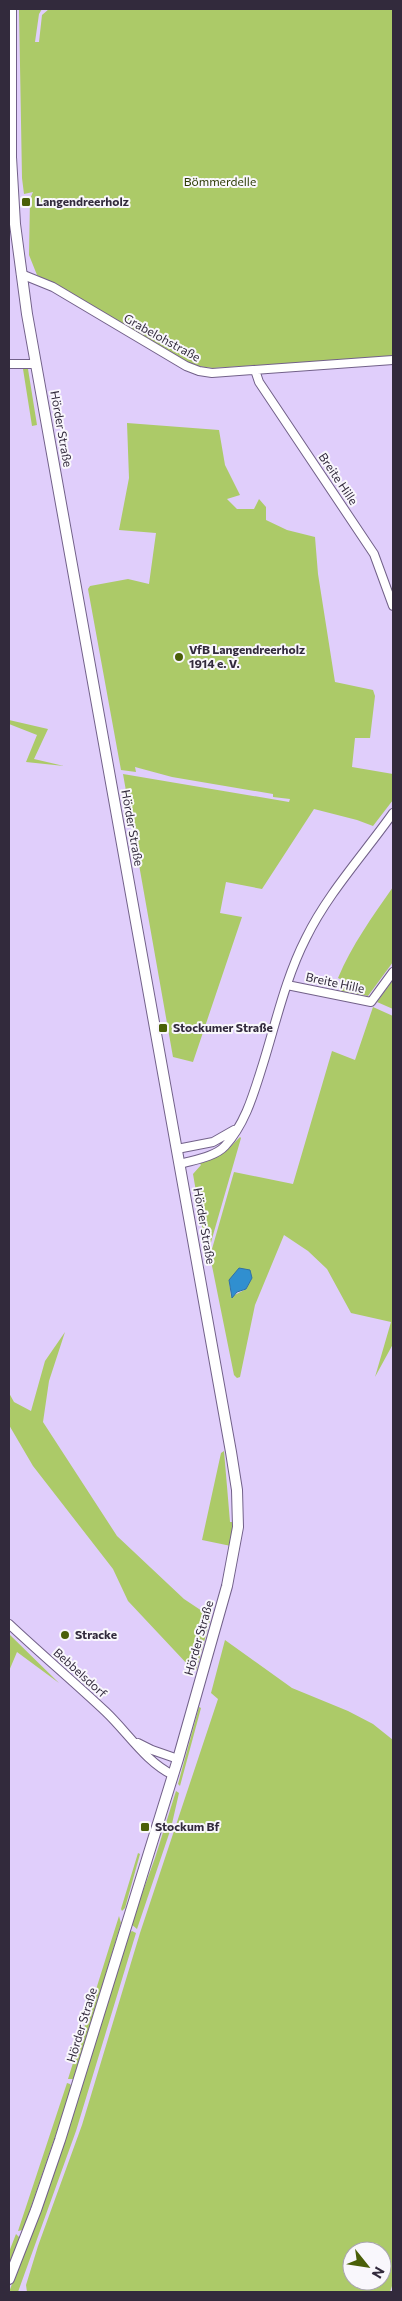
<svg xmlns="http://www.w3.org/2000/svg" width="402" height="2301" font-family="Commissioner,sans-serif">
  <rect width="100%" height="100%" fill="#e0cefb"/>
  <!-- green -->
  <path fill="#acca68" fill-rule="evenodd" d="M19,9H42L39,14L35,42H39L42,15L49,9H393V357L213,368L197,366L179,359L37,275L29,255L30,199L33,192L24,194L22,178Z
    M23,369H28L37,425L32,426Z
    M127,423L219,430L225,465L240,495L227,499L237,509H254L259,499L266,507V520L287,530L315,537L318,574L335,682L373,690L375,696L370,738H355L352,767L393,774V800L373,826L357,820L314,809L262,889L226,882L220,913L242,917L193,1062L173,1057L123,774L289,802L290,799L273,797V794L172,777L135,767L136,772L121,770L88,589L90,586L128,579L149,584L156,533L119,530L129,478Z
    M9,720L48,729L34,759L64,766L26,762L37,735L9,724Z
    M393,887V962L368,996L341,991L344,981L338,978C352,945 372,917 393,887Z
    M393,980V1009L377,1002Z
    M373,1007L393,1016V1344L375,1377L391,1322L351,1313L327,1269L308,1251L284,1235L255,1305L240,1377L237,1378L234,1375L210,1256L234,1172L293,1184L332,1051L355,1060ZM252,1278L246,1289L231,1297L229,1280Z
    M240,1137L241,1138L207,1256L193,1174L201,1165L199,1162L227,1150Z
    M65,1332L49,1381L43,1422L117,1536L184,1599L211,1617L196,1671L189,1666L128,1601L113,1569L33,1466L9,1425V1393L14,1402L31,1411L45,1361Z
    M224,1451L230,1522H233L231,1546L202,1540L221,1453Z
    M9,1634L59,1683L17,1652L9,1671Z
    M225,1640L292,1688L348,1711L373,1724L393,1740V2283L390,2292H27L26,2285L38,2246L82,2125L140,1933L218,1699L211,1693ZM352,2251H382V2281H352Z
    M199,1707L201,1708L180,1786L178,1784Z
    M176,1791L179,1793L171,1828L137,1929L131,1924L155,1858Z
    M138,1853L140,1854L125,1908L122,1911L121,1909Z
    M119,1916L121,1923L74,2079H68Z
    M132,1931L136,1933L76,2131L18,2292H9L53,2176L129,1933Z
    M67,2083L70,2084L72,2087L23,2230L18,2231Z
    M16,2234L20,2238L9,2266V2252Z"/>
  <!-- water -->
  <path fill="#308fd0" stroke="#3171a4" d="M239,1268L250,1270L252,1278L246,1289L237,1292L232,1298L229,1280Z"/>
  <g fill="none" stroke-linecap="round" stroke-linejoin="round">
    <!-- minor casing -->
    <g stroke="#726189" stroke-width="10">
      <path id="minor" d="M21,274L53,287L186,366L199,371L212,373L393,360
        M9,364H36
        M255,370L259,382L374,554L393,606
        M287,985L371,1002L393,972
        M177,1149L213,1142L234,1130
        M180,1164C193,1160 215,1157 225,1146C246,1123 254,1092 263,1064C276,1022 286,977 306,938C328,893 364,854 393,813
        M9,1624C41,1654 74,1682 106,1712C128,1733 146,1762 173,1775
        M138,1743L152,1750L178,1759"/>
    </g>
    <!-- secondary casing -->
    <g stroke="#726189" stroke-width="12">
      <path id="secondary" d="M9,2279L36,2210L60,2140L178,1759L227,1586L238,1527L237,1490L231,1452L27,314L15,224L11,157V9"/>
    </g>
    <!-- minor -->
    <use href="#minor" stroke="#fff" stroke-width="8"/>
    <!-- secondary -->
    <use href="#secondary" stroke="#fff" stroke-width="10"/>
  </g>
  <!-- markers -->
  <g fill="#4a5f08" stroke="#f9f7fc" stroke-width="2">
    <rect x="21" y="197" width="10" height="10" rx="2.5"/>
    <circle cx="179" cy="657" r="5"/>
    <rect x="158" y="1023" width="10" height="10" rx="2.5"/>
    <circle cx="65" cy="1635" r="5"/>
    <rect x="140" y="1822" width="10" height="10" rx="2.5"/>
  </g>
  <g text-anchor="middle" stroke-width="4" stroke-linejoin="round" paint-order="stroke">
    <!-- park labels -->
    <g font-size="12" fill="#2c3a03" stroke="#f9f7fc">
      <text x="220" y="186">Bömmerdelle</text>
    </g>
    <!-- poi labels -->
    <g font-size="12" font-weight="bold" fill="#322a3c" stroke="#f9f7fc" text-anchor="start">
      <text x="36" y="206">Langendreerholz</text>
      <text x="189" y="654">VfB Langendreerholz<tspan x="189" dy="14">1914 e. V.</tspan></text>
      <text x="173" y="1032">Stockumer Straße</text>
      <text x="75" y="1639">Stracke</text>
      <text x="155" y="1831">Stockum Bf</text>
    </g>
    <!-- street labels -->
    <g font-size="12" fill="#322a3c" stroke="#f9f7fc">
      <text transform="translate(162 338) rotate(29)" y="4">Grabelohstraße</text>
      <text transform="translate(61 429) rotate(80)" y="4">Hörder Straße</text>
      <text transform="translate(338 479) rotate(56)" y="4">Breite Hille</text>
      <text transform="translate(132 828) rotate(80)" y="4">Hörder Straße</text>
      <text transform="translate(335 983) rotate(12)" y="4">Breite Hille</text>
      <text transform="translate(204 1226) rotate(80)" y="4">Hörder Straße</text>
      <text transform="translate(199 1638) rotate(-74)" y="4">Hörder Straße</text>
      <text transform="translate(80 1673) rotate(42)" y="4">Bebbelsdorf</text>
      <text transform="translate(82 2025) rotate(-73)" y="4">Hörder Straße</text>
    </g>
  </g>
  <!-- border -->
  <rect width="402" height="2301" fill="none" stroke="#322a3c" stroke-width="20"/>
  <!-- north arrow -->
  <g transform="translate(367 2266) rotate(120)"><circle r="24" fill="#f9f7fc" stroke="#a9a5af"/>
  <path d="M0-4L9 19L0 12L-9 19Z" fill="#4a5f08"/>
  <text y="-8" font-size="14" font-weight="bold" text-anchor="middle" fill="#322a3c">N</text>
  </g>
</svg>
